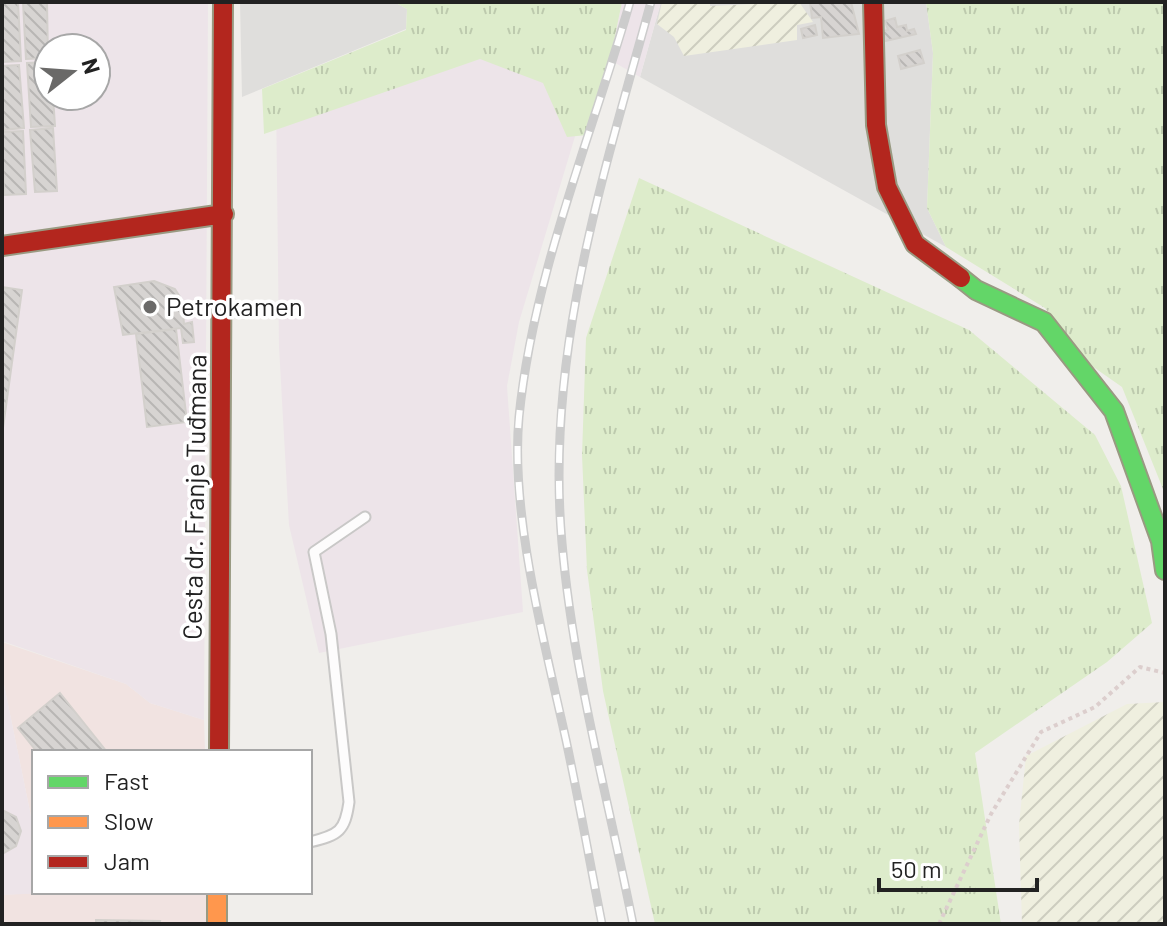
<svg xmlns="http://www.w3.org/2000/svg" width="1167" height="926" font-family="Barlow,sans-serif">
  <defs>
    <pattern id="farmland-furrows" width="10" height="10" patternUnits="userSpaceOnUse" patternTransform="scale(2)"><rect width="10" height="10" fill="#efefdf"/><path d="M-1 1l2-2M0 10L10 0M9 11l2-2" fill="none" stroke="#cdcdbf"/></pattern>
    <pattern id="grass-tufts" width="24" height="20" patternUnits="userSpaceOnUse" patternTransform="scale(2)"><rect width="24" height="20" fill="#ddeccb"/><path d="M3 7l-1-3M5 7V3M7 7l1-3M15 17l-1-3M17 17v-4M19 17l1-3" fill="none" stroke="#bdcaae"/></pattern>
    <pattern id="building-back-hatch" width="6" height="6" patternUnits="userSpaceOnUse" patternTransform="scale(2)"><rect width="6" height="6" fill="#d7d4d2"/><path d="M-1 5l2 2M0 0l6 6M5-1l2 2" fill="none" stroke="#b8b6b4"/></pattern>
  </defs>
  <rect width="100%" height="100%" fill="#f0eeeb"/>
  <!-- residential -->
  <path fill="#dfdedc" d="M240,2H394L407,9L406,29L242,97Z
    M661,2H926L933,53L927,208L946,247L640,77Z"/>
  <!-- commercial -->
  <path fill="#f1e3e1" d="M2,642L126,684L150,703L204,720L205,752H34V831L2,675Z
    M47,892H206V924H4L2,895Z"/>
  <!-- industrial -->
  <path fill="#ede4e9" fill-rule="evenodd" d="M2,2H208L204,720L150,703L126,684L2,641ZM48,48H96V96H48Z
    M622,2H661L640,77L610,60Z
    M436,34L586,100L519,322L507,386L523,612L319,653L289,525L279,347L276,96Z
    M2,675L34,831V892L47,893L2,895Z"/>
  <!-- farmland -->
  <path fill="url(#farmland-furrows)" d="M662,2H710V6L799,2L813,22L797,25V40L684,56L674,37L657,24Z
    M1165,702V924H1022L1019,825L1026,756L1127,704Z"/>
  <!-- grass -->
  <path fill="url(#grass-tufts)" d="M394,2H622L610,60L587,135L567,137L543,83L480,59L264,134L262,89L406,30L407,9Z
    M926,2H1165V494L1122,387L1092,366L1045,308L946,247L927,208L933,53Z
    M639,178L969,330L1095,435L1121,486L1152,623L1107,662L975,753L1001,924H655L603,691L587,570L582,455L586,338Z"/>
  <!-- building -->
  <path fill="url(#building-back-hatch)" stroke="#d3d0cc" stroke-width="2" d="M2,2H18L21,61L2,62Z
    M23,2H47L48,58L26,59Z
    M810,2H851L859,34L823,38L821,17L812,18Z
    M895,18L897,27L906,25L907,31L914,29L916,34L881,42L879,32L888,30L885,21Z
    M815,25L817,35L803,38L801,29Z
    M920,50L924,63L901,69L898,56Z
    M48,62V96H53L55,126L31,127L27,63Z
    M19,65L24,128L2,130V66Z
    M53,128L57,191L35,192L30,130Z
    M23,131L26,194L4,195L2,132Z
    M154,281L175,289L182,300L184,324L192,322L194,342L183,343L181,328L123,335L114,287Z
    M2,287L22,290L2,435Z
    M176,329L187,422L147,427L136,334Z
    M60,693L107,752H37L18,728Z
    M2,810L16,817L21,831L16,846L2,854Z
    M96,920L160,921L159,924H96Z"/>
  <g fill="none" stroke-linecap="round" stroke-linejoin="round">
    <!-- lane casing -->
    <g stroke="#c9c8c7" stroke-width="13">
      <path id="lane" d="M310,842C339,835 345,831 349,802L331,634L314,552L365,517"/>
    </g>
    <!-- fast casing -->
    <g stroke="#999a82" stroke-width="22">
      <path id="fast" d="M961,278L976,290L1044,322L1114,411L1161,541L1165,570"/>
    </g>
    <!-- slow casing -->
    <g stroke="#999a82" stroke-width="22">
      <path id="slow" d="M217,892V924"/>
    </g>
    <!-- jam casing -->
    <g stroke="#999a82" stroke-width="22">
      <path id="jam" d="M873,2L876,125L887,187L915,244L961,278
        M2,246L224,214
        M219,752L223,2"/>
    </g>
    <!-- path -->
    <path stroke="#dccecd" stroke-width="4" stroke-dasharray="4 4" stroke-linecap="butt" d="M939,924L991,814L1041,732L1095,707L1140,667L1165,673"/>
    <!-- lane -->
    <use href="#lane" stroke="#fdfcfc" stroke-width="9"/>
    <!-- fast -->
    <use href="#fast" stroke="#63d668" stroke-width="18"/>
    <!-- slow -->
    <use href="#slow" stroke="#ff974d" stroke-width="18"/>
    <!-- jam -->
    <use href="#jam" stroke="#b3261e" stroke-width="18"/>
    <!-- rail casing -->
    <g stroke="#ccc" stroke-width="9">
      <path id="rail" d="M602,924C590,863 579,801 566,740C545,644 510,515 519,417C533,275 591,138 630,2
        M633,924C608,798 573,671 562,543C545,356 602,180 651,2"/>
    </g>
    <!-- rail -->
    <use href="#rail" stroke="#fff" stroke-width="6" stroke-dasharray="18" stroke-linecap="butt"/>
  </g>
  <!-- markers -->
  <circle fill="#6a6968" stroke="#fff" stroke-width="3" cx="150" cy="307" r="8"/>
  <g text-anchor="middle" stroke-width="7" stroke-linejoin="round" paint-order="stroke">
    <!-- poi labels -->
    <g font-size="26" fill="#222" stroke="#fff" text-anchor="start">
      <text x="166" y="316">Petrokamen</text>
    </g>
    <!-- street labels -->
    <g font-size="26" fill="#222" stroke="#fff">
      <text transform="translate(195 497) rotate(-89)" y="9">Cesta dr. Franje Tuđmana</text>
    </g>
  </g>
  <!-- border -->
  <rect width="1167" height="926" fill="none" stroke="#222222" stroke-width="8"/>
  <!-- legend -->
  <rect x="32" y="750" width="280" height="144" fill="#ffffff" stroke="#a7a7a7" stroke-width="2"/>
  <rect x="48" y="776" width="40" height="12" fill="#63d668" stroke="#a7a7a7" stroke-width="2"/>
  <text x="104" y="790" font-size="24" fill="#222222">Fast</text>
  <rect x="48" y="816" width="40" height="12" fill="#ff974d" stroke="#a7a7a7" stroke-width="2"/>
  <text x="104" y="830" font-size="24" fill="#222222">Slow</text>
  <rect x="48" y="856" width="40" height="12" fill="#b3261e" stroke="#a7a7a7" stroke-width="2"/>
  <text x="104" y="870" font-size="24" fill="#222222">Jam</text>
  <!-- north arrow -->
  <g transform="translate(72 72) rotate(73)"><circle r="38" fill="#ffffff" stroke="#a7a7a7" stroke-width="2"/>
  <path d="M0-6L14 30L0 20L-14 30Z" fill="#6a6968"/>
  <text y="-12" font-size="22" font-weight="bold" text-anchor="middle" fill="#222222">N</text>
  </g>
  <!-- scale -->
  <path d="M879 878v12h158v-12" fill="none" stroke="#222222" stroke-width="4"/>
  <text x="891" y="878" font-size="24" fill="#222222" stroke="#ffffff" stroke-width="6" paint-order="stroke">50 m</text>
</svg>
